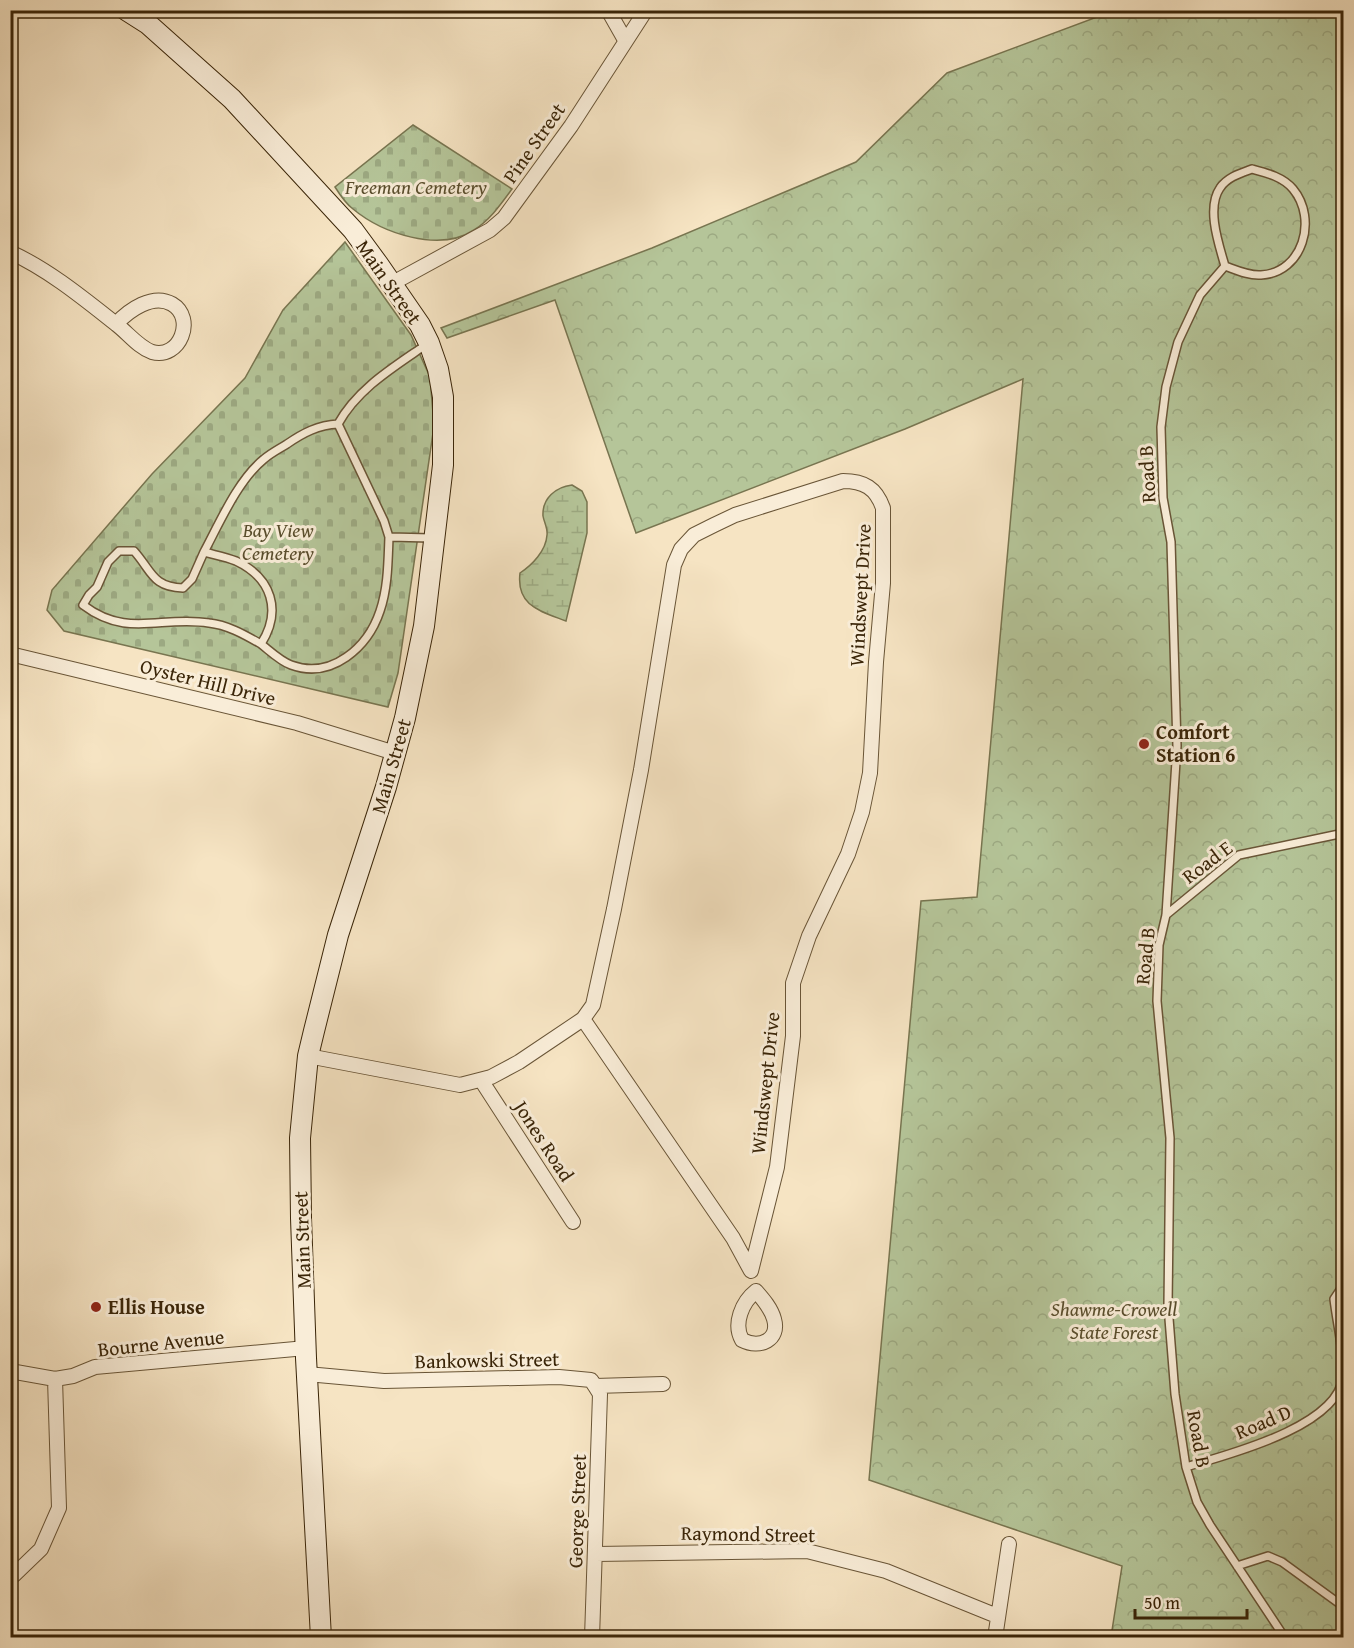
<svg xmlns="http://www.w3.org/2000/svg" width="1354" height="1648" font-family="'Gentium Book Plus',serif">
  <defs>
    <pattern id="forest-crowns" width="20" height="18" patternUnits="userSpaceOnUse" patternTransform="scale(1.5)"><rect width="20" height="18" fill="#b5c599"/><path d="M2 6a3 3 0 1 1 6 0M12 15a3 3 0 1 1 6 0" fill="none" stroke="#9ca982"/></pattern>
    <pattern id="wetland-marsh" width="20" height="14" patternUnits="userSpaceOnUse" patternTransform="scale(1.5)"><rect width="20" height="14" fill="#b5c599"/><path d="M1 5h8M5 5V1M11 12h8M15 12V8" fill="none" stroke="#9ca982"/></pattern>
    <pattern id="cemetery-stones" width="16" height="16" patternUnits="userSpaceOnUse" patternTransform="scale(1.5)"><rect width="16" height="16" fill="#b5c599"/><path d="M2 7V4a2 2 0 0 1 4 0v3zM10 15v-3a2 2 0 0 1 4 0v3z" fill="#9ca982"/></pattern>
  </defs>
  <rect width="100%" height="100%" fill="#f6e4c3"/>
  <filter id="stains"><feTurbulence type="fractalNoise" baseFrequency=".00333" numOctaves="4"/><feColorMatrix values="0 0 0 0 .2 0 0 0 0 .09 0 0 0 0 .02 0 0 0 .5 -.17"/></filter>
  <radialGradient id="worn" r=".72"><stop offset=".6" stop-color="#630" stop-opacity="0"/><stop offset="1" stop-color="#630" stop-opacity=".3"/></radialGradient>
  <!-- forest -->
  <path fill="url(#forest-crowns)" stroke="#787550" stroke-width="1.5" d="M1113,11H1343V1637H1111L1122,1566L869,1480L921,901L977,897L1023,379L905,429L636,533L555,300L447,338L441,328L652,248L856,162L947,73Z"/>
  <!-- wetland -->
  <path fill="url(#wetland-marsh)" stroke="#787550" stroke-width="1.5" d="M572,485L582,491L587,502V533L566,621C540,611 516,606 520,573C532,565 546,551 547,535C548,529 544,522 543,516C542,498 556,487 572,485Z"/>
  <!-- cemetery -->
  <path fill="url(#cemetery-stones)" stroke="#787550" stroke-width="1.5" d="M413,125L512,189C501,204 490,220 474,230C439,253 382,233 353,209C345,203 340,195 335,187Z
    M345,242L411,335L430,377L434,426L398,673L388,707L64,631L47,610L52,590L152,474L245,378L283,310Z"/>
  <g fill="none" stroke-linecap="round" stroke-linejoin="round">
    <!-- lane casing -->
    <g stroke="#695537" stroke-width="10">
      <path id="lane" d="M1252,169C1267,173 1283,177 1293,189C1318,219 1303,273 1261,275C1249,276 1236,270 1225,266C1219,245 1206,208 1220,188C1227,177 1241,173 1252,169Z
        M1225,266L1200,295L1178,342L1166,387L1161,427L1163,498L1171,542L1177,746L1166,915L1159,945L1157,1001L1170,1138L1168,1306L1175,1394L1186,1467L1197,1502L1210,1525L1285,1638
        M338,424C358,388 394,367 427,344
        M204,552C220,522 238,480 264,459C271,453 279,449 287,444C303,433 318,425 338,424L384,521L389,537
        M261,644C245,635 228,625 209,623C161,615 128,639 83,605L89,595L97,587L108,562L119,551H134C152,571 152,587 183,588L192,579L204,552C215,555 226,557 236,561C272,578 282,611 261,644C270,651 280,661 291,665C332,680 368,647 380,611C388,588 388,562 389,537L431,538
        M1166,915L1239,855L1344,833
        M1186,1467C1226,1455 1339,1427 1343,1376C1344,1351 1337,1324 1334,1299L1344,1284
        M1237,1566L1268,1556L1282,1562L1344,1607"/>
    </g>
    <!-- street casing -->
    <g stroke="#695537" stroke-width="16">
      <path id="street" d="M608,10L625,40
        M10,252C49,270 83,298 116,324C128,333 138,347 152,352C180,360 196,318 172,304C153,293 129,310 116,324
        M391,284L490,230L504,218L571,126L646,10
        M10,654L297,723L395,753
        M308,1056L460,1085L491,1077L519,1062L583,1019L593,1005L614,909L641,770L674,565L681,549L694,535L714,525L735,515L843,481C864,481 876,488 883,508V583L876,662L870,773L862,812L848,854L809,936L793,983V1036L777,1167L751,1271L733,1238L583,1019
        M481,1080L573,1222
        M756,1291C763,1299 771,1308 774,1319C780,1340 760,1349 742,1340C733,1324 742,1302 756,1291Z
        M10,1371L55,1379
        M307,1374L384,1381L559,1377L591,1380L595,1386L663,1384
        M596,1554L807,1551L886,1571L997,1616
        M10,1576L14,1575L41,1549L59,1508L55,1379L73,1376L95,1367L306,1348
        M592,1638L600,1394L595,1386
        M995,1638L1009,1544"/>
    </g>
    <!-- secondary casing -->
    <g stroke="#3a2508" stroke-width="22">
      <path id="secondary" d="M126,10L148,24L232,99L353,230L378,264L420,325L429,343L438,369L443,397V465L424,626L405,718L386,787L338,935L314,1031L308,1056L300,1138L301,1218L306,1358L321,1638"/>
    </g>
    <!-- lane -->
    <use href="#lane" stroke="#f9edd8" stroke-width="7"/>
    <!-- street -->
    <use href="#street" stroke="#f9edd8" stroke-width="14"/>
    <!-- secondary -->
    <use href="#secondary" stroke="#f9edd8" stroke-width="20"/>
  </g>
  <!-- markers -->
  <g fill="#8f2418" stroke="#f9edd8" stroke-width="2">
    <circle cx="1144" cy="744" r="6"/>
    <circle cx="96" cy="1307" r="6"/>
  </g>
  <g text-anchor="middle" stroke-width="6" stroke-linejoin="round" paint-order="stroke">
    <!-- street labels -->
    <g font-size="20" fill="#3a2508" stroke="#f9edd8">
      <text transform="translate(534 143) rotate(-55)" y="7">Pine Street</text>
      <text transform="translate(389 282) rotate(55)" y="7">Main Street</text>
      <text transform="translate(1147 474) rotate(-93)" y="7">Road B</text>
      <text transform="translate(860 595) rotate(-87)" y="7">Windswept Drive</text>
      <text transform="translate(208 682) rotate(14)" y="7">Oyster Hill Drive</text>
      <text transform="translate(391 766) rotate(-74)" y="7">Main Street</text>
      <text transform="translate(1207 862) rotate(-37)" y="7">Road E</text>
      <text transform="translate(1145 956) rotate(-84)" y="7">Road B</text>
      <text transform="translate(765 1083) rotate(-84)" y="7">Windswept Drive</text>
      <text transform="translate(544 1141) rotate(57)" y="7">Jones Road</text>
      <text transform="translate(302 1240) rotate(-92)" y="7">Main Street</text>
      <text transform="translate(161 1343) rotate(-6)" y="7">Bourne Avenue</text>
      <text transform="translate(487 1360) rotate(-1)" y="7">Bankowski Street</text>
      <text transform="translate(1263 1422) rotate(-23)" y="7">Road D</text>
      <text transform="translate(1199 1439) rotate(80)" y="7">Road B</text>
      <text transform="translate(577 1511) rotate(-88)" y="7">George Street</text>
      <text transform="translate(748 1534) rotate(1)" y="7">Raymond Street</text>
    </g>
    <!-- park labels -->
    <g font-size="20" font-style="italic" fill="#594d2c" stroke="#f9edd8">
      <text x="416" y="194">Freeman Cemetery</text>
      <text x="278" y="537">Bay View<tspan x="278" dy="23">Cemetery</tspan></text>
      <text x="1114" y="1316">Shawme-Crowell<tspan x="1114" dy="23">State Forest</tspan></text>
    </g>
    <!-- poi labels -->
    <g font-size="20" font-weight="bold" fill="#3a2508" stroke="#f9edd8" text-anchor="start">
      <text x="1156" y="739">Comfort<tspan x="1156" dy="23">Station 6</tspan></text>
      <text x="108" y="1314">Ellis House</text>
    </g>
  </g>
  <!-- margin -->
  <rect width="1354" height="1648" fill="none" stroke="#f6e4c3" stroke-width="36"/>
  <rect x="12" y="12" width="1330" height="1624" fill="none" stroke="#3a2508" stroke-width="3"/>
  <rect x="18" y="18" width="1318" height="1612" fill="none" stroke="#3a2508" stroke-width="1.5"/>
  <!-- scale -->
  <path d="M1135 1609v9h112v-9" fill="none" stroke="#3a2508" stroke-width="3"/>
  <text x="1144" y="1609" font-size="18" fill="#3a2508" stroke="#f9edd8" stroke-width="4.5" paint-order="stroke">50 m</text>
  <rect width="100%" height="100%" filter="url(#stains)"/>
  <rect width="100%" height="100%" fill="url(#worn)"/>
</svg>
